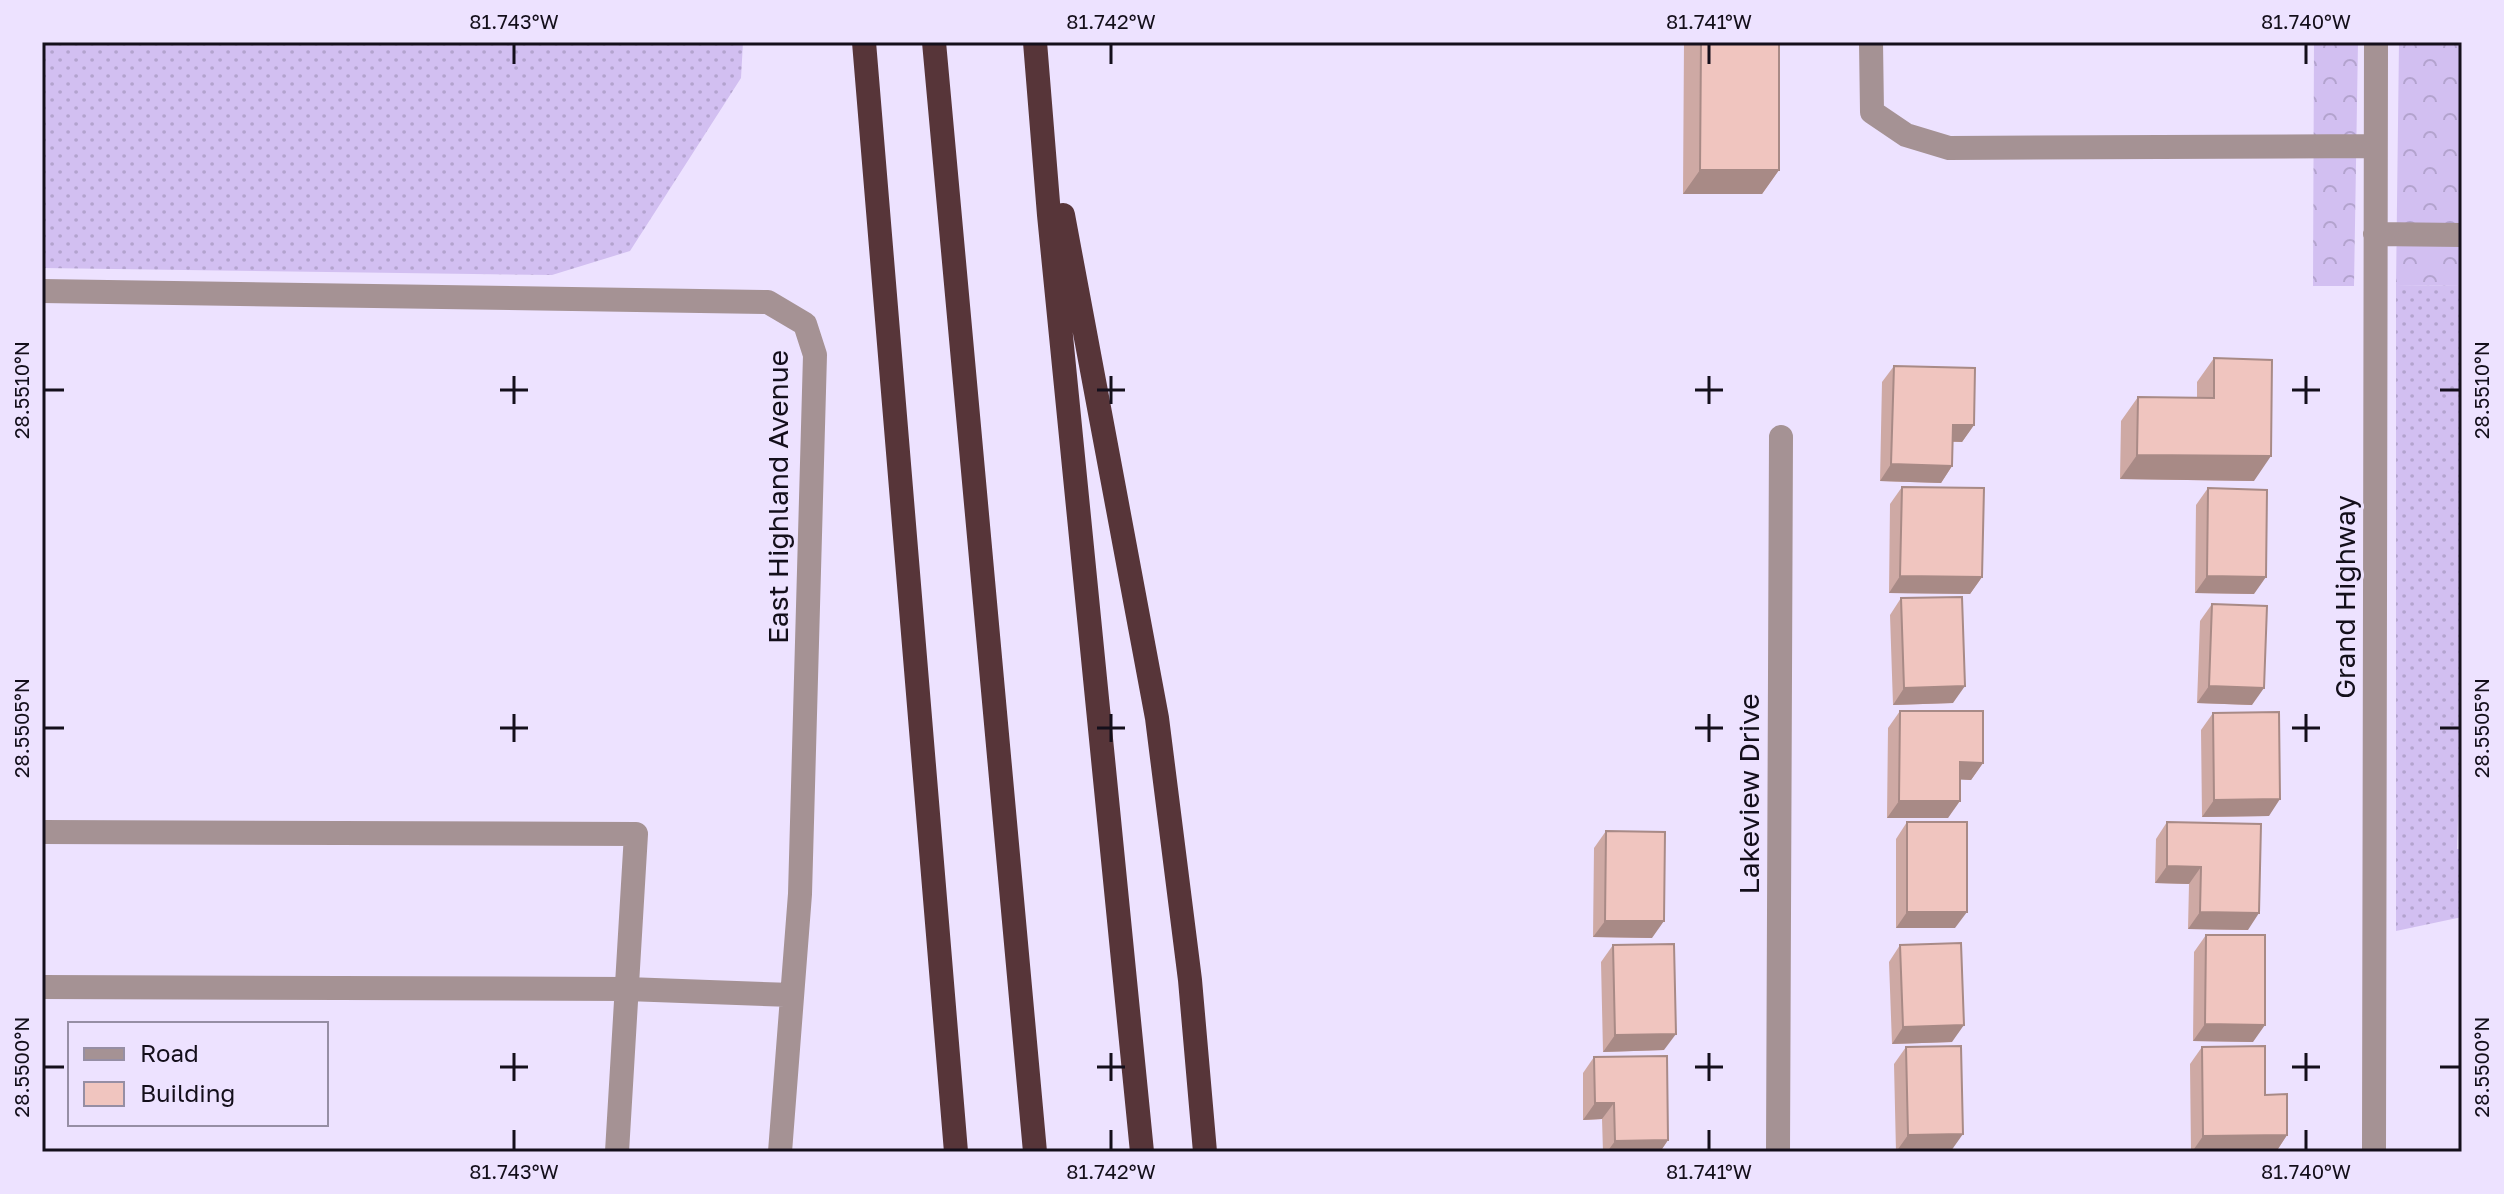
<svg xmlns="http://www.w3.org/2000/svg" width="2504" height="1194" font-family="'Golos Text',sans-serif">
  <defs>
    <pattern id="grass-dots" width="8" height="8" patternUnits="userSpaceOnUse" patternTransform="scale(2)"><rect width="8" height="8" fill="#d2bff1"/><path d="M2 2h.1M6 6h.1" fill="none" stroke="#b3a3ce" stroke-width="1.8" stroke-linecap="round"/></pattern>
    <pattern id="forest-crowns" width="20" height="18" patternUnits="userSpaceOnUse" patternTransform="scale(2)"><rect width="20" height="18" fill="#d2bff1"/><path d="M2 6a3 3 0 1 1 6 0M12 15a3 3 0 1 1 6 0" fill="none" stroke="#b3a3ce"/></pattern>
  </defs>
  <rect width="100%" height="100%" fill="#ede2ff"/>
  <!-- grass -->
  <path fill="url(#grass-dots)" d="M42,42H743L741,78L630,251L552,275L42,268Z
    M2462,285V694L2457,849H2462V917L2396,931V286Z"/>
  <!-- forest -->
  <path fill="url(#forest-crowns)" d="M2314,42H2358L2354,286H2313Z
    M2399,42H2462V285L2396,286Z"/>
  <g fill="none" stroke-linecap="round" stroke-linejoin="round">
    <!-- minor -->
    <path stroke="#a59294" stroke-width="24" d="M1871,42L1872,112L1906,135L1949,148L2375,146
      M2375,234L2462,235
      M42,291L768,302L805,324L815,355L800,894L780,1152
      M42,832L636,834L617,1152
      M42,987L627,989L792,995
      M1778,1152L1781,437
      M2374,1152L2376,42"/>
    <!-- highway -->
    <path stroke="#573539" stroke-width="24" d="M864,42L956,1152
      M934,42L1035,1152
      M1035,42L1049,215L1142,1152
      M1063,215L1157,718L1190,980L1205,1152"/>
  </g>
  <!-- wall -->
  <path fill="#cea9a4" d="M1684,42H1779V170L1762,194H1683Z
    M2214,358L2254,481L2120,479L2121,421L2138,397H2197V382Z
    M1894,366L1974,425L1962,442H1953L1952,466L1941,483L1880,481L1882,382Z
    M1902,487L1982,577L1970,594L1889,593L1890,504Z
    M2208,488L2254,594L2195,593L2196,505Z
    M1901,598L1953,703L1893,705L1890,615Z
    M2212,604L2252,705L2197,703L2200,621Z
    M1900,711L1983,763L1971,780L1960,779L1948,818H1887L1888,728Z
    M2213,713L2269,816L2202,817L2201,730Z
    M1907,822L1955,928H1896V839Z
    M2167,822L2248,930L2188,929L2189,884L2155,883L2156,839Z
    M1606,831L1652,938L1593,937L1594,848Z
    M2206,935L2253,1042L2193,1041L2194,952Z
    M1613,945L1664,1050L1603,1052L1601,962Z
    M1900,945L1952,1042L1892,1044L1889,962Z
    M1906,1047L1951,1151L1896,1152L1894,1064Z
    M2202,1047L2265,1095L2287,1135L2276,1152H2191L2190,1064Z
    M1594,1057L1668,1140L1660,1152H1603L1602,1119L1583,1120V1073Z"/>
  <!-- shaded-wall -->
  <path fill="#a88a86" d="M1700,170H1779L1762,194H1683Z
    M1953,425H1974L1962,442L1942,441Z
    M2137,455L2271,456L2254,481L2120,479Z
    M1891,464L1952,466L1941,483L1880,481Z
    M1900,576L1982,577L1970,594L1889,593Z
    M2207,576L2266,577L2254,594L2195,593Z
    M1965,686L1953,703L1893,705L1904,688Z
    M2209,686L2264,688L2252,705L2197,703Z
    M1960,762L1983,763L1971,780L1948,779Z
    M2280,799L2269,816L2202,817L2214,800Z
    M1899,801H1960L1948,818H1887Z
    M2167,866L2201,867L2189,884L2155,883Z
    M1907,912H1967L1955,928H1896Z
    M2200,912L2259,913L2248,930L2188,929Z
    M1605,921H1664L1652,938L1593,937Z
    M2205,1024L2265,1025L2253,1042L2193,1041Z
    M1964,1025L1952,1042L1892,1044L1903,1027Z
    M1676,1034L1664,1050L1603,1052L1615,1035Z
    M1595,1103H1614L1602,1119L1583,1120Z
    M1963,1134L1951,1151L1896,1152L1908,1135Z
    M2287,1135L2276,1152H2192L2203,1136Z
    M1668,1140L1660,1152H1607L1615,1141Z"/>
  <!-- building -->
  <path fill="#f0c5bf" stroke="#a88a86" stroke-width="2" d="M1701,42H1779V170H1700Z
    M2214,358L2272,360L2271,456L2137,455L2138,397L2214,398Z
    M1894,366L1975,368L1974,425H1953L1952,466L1891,464Z
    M1902,487L1984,488L1982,577L1900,576Z
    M2208,488L2267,490L2266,577L2207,576Z
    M1962,597L1965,686L1904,688L1901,598Z
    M2212,604L2267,606L2264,688L2209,686Z
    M1900,711H1983V763L1960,762V801H1899Z
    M2279,712L2280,799L2214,800L2213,713Z
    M1907,822H1967V912H1907Z
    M2167,822L2261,824L2259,913L2200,912L2201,867L2167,866Z
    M1606,831L1665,832L1664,921H1605Z
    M2206,935H2265V1025L2205,1024Z
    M1961,943L1964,1025L1903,1027L1900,945Z
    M1674,944L1676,1034L1615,1035L1613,945Z
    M1961,1046L1963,1134L1908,1135L1906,1047Z
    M2265,1046V1095L2287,1094V1135L2203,1136L2202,1047Z
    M1667,1056L1668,1140L1615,1141L1614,1103H1595L1594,1057Z"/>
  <!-- ticks -->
  <path fill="none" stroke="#140f1b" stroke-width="3" d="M514,44V64M1111,44V64M1709,44V64M2306,44V64M514,376V404M1111,376V404M1709,376V404M2306,376V404M44,390H64M500,390H528M1097,390H1125M1695,390H1723M2292,390H2320M2440,390H2460M514,714V742M1111,714V742M1709,714V742M2306,714V742M44,728H64M500,728H528M1097,728H1125M1695,728H1723M2292,728H2320M2440,728H2460M514,1053V1081M1111,1053V1081M1709,1053V1081M2306,1053V1081M44,1067H64M500,1067H528M1097,1067H1125M1695,1067H1723M2292,1067H2320M2440,1067H2460M514,1130V1150M1111,1130V1150M1709,1130V1150M2306,1130V1150"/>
  <g text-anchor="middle" stroke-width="6" stroke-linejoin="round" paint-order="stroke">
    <!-- street labels -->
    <g font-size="28" fill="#140f1b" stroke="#ede2ff">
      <text transform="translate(778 497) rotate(-90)" y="10">East Highland Avenue</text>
      <text transform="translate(2345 597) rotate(-90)" y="10">Grand Highway</text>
      <text transform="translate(1749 794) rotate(-90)" y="10">Lakeview Drive</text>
    </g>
  </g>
  <!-- border -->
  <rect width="2504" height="1194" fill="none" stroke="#ede2ff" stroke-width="88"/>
  <!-- legend -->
  <rect x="68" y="1022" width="260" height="104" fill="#ede2ff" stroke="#968ea4" stroke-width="2"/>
  <rect x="84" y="1048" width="40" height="12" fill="#a59294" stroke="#968ea4" stroke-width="2"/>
  <text x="140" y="1062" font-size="24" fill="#140f1b">Road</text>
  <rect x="84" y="1082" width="40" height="24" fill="#f0c5bf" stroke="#968ea4" stroke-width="2"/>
  <text x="140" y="1102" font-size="24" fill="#140f1b">Building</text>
  <rect x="44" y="44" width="2416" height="1106" fill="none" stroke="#140f1b" stroke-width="3"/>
  <g font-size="20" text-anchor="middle" fill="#140f1b">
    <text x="514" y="29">81.743°W</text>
    <text x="1111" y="29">81.742°W</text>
    <text x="1709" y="29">81.741°W</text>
    <text x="2306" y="29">81.740°W</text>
    <text transform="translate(22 390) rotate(-90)" y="7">28.5510°N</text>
    <text transform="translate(2482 390) rotate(-90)" y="7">28.5510°N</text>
    <text transform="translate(22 728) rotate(-90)" y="7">28.5505°N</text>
    <text transform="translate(2482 728) rotate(-90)" y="7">28.5505°N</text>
    <text transform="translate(22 1067) rotate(-90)" y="7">28.5500°N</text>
    <text transform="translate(2482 1067) rotate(-90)" y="7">28.5500°N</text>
    <text x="514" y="1179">81.743°W</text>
    <text x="1111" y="1179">81.742°W</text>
    <text x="1709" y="1179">81.741°W</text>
    <text x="2306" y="1179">81.740°W</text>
  </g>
</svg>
